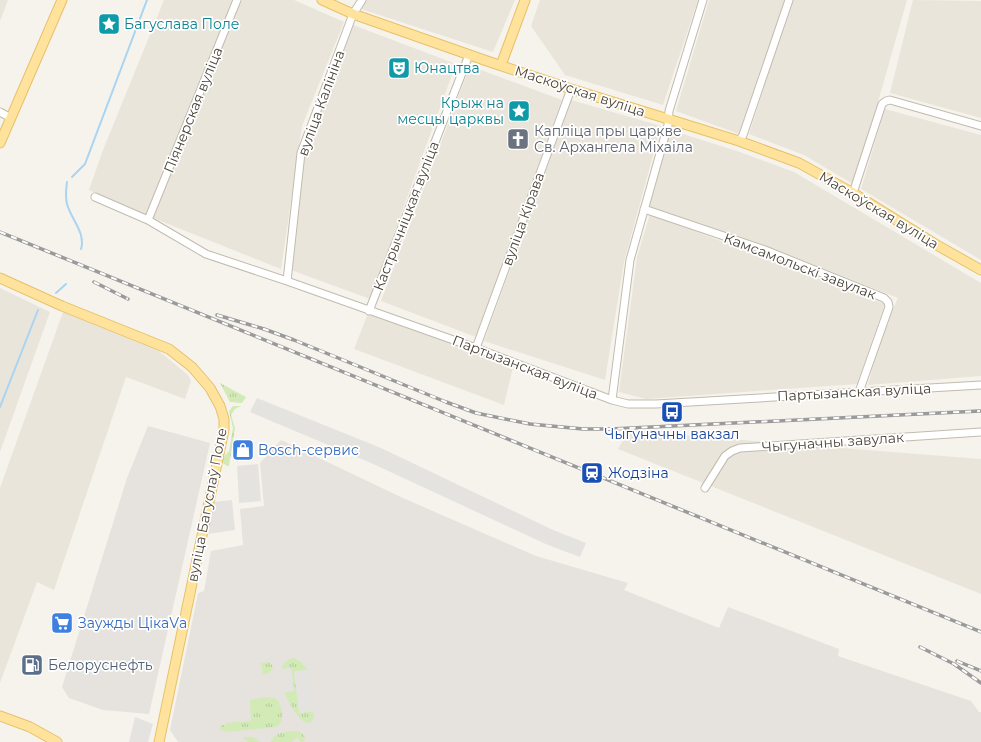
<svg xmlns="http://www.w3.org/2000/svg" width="981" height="742" font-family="Montserrat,sans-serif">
  <defs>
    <pattern id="grass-tufts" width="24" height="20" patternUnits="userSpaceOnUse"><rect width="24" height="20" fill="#d2eab5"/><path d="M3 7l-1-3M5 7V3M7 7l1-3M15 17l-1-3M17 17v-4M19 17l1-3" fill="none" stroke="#b6ca9c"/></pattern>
  </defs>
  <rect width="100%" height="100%" fill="#f6f3ec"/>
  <!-- residential -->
  <path fill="#eae5da" d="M0,0H8L0,21Z
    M164,0H234L147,216L89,190L103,150Z
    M242,0H294L344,22L302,126L281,269L153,218L201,98Z
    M365,0H515L493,52L361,9Z
    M540,0H698L663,105L565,75L531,26Z
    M709,0H785L739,134L676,111Z
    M792,0H907L882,88L853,184L804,155L749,134Z
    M913,0L981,1V118L890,93Z
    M353,25L456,64L370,299L291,270L304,152Z
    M470,66L562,100L476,337L381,301Z
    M571,100L661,126L624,262L605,380L484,341Z
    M885,109L981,135V260L861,189Z
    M670,130L737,151L794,172L981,283V376L868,385L880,339L898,298L774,249L648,207Z
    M650,214L885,304L857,384L646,399L619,392L637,257Z
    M0,288L50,312L0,452Z
    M369,311L514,363L504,405L354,349Z
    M63,312L159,351L188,375L191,381L185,399L126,377L54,590L37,582L0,683V488Z
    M628,431L981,459V594L618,449Z"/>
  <!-- industrial -->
  <path fill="#e6e2dd" d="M148,426L210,443L149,714L103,710L69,698L62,687L127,478Z
    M281,440L403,498L536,556L628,583L624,590L719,628L728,607L839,649L838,656L971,701L979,712H981V742H178L170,730L198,593L204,591L211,551L243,545L240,509L264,506L260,463Z"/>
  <!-- grass -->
  <path fill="url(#grass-tufts)" d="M220,383L246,397L242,403L230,402Z
    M233,406H241L235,409L231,415L235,428L229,466H227L223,463L222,459L229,451L233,428L229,411Z
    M294,658L301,662L308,670L295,671L300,713L313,711L314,717L310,723C300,725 288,701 284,692L294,691L291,668L282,669C283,662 287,660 294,658Z
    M268,662L272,665L273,668L269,673L263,675L261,663Z
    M266,697L275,698C283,705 286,721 276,727L225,732L219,729L222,725H225L226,723L251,721L250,700Z
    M298,731L304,735L305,740L302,742H300L298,737L291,742H271C275,731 288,732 298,731Z
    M245,737H253L260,742H248L243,738Z"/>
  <!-- parking -->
  <path fill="#e5e3e0" d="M257,398L381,448L553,530L586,543L580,557L548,545L371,463L250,412Z
    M258,464L261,501L239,503L237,466Z
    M232,500L235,530L208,534L213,502Z
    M291,668L294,691L284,692L282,669Z
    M308,670L313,711L299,713L294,672Z
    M135,717L153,724L148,742H129Z"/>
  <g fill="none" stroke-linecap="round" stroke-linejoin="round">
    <!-- stream -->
    <path stroke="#a9d4f2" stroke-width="2" d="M72,177L85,164L147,0
      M67,182C66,190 65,196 67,204C71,219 86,233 81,249
      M56,293L66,284
      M0,407L38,310"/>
    <!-- minor casing -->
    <g stroke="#c2bbae" stroke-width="9">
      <path id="minor" d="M0,112L11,118
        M739,141L743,135L789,0
        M853,193L882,104L886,101L890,100L981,126
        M95,197L148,220L206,254L287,281L476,348L612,400L628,404H656L981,385
        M644,209L765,250L884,298L888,302L889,307L859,392
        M148,220L237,0
        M287,281L301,153L353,14L362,0
        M369,311L469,55
        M476,348L571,89
        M612,400L630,260L668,125L669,111L703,0
        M705,488L725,456L732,451L740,448L981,432"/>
    </g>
    <!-- major casing -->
    <g stroke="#e6c16a" stroke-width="11">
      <path id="major" d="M322,0L353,14L487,61L571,89L739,141L799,163L853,193L935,244L981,270
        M501,65L525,0
        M0,143L62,0
        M0,278L62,306L169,349L192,367L210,388L220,406L224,419V430L159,742
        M0,716L30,727L57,742"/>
    </g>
    <!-- minor -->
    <use href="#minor" stroke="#fff" stroke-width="7"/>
    <!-- major -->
    <use href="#major" stroke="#ffe39c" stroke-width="9"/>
    <!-- rail casing -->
    <g stroke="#9a9a9a" stroke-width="3.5">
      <path id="rail" d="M0,232L981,632
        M94,282L128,299
        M217,315L264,329L294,340L446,402L476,413L530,424L583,429H611L980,411
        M920,647L954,664L981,683
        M957,661L981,671"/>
    </g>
    <!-- rail -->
    <use href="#rail" stroke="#fff" stroke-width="2" stroke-dasharray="6" stroke-linecap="butt"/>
  </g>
  <!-- icons -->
  <defs>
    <g id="sight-square" transform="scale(1.15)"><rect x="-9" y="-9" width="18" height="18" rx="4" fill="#0f9aa8" stroke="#fff"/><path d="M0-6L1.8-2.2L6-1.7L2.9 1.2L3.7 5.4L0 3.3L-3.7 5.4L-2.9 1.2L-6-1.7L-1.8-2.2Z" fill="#fff"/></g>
    <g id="theatre-square" transform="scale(1.15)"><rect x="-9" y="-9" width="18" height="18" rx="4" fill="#0f9aa8" stroke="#fff"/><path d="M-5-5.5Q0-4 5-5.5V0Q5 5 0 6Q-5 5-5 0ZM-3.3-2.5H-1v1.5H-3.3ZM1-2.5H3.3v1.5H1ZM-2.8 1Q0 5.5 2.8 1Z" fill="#fff"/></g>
    <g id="church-square" transform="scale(1.15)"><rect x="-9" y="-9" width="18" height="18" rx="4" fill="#6b7280" stroke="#fff"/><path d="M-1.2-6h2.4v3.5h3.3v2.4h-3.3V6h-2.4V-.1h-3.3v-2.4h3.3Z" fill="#fff"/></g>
    <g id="bus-square" transform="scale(1.15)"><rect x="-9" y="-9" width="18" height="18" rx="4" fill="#1a4fb4" stroke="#fff"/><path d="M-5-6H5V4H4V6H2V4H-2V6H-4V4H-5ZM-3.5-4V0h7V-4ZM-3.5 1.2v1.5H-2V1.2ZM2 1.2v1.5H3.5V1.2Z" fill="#fff"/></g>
    <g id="shop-square" transform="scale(1.15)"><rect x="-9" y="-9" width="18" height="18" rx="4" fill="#3f7fe0" stroke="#fff"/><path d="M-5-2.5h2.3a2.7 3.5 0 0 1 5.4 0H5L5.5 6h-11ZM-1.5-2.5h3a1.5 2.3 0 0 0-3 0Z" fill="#fff"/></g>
    <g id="station-square" transform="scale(1.15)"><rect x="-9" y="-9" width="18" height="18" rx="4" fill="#1a4fb4" stroke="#fff"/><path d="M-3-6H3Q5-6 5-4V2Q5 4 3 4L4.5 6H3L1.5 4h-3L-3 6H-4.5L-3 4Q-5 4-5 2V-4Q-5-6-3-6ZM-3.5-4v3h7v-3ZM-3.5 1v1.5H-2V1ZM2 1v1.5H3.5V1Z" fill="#fff"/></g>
    <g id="supermarket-square" transform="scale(1.15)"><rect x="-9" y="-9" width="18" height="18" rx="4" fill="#3f7fe0" stroke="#fff"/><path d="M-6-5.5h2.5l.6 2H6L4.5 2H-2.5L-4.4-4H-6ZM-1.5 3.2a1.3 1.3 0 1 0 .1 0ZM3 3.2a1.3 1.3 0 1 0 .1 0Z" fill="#fff"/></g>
    <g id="fuel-square" transform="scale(1.15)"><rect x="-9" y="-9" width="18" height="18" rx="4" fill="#5c6f8a" stroke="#fff"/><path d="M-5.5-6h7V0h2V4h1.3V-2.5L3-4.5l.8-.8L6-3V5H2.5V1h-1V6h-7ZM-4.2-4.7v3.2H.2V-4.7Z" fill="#fff"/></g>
  </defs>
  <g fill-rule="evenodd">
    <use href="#sight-square" x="109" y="24"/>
    <use href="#theatre-square" x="399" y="68"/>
    <use href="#sight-square" x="519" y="111"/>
    <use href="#church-square" x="518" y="139"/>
    <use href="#bus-square" x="672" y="412"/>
    <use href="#shop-square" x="243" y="450"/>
    <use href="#station-square" x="592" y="473"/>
    <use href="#supermarket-square" x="62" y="623"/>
    <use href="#fuel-square" x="32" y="665"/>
  </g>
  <g text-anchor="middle" stroke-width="3.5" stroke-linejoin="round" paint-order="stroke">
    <!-- culture labels -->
    <g font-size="14" fill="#0d838f" stroke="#fff" text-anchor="start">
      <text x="124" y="29">Багуслава Поле</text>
      <text x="414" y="73">Юнацтва</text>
      <text x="504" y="108" text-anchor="end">Крыж на<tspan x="504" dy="16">месцы царквы</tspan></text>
    </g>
    <!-- street labels -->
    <g font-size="14" fill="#4b4439" stroke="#fff">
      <text transform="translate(580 91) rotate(18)" y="5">Маскоўская вуліца</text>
      <text transform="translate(321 103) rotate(-70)" y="5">вуліца Калініна</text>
      <text transform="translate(193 110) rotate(-68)" y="5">Піянерская вуліца</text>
      <text transform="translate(879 210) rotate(31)" y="5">Маскоўская вуліца</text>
      <text transform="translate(406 216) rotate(-69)" y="5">Кастрычніцкая вуліца</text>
      <text transform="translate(523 219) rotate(-70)" y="5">вуліца Кірава</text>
      <text transform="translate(800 266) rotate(21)" y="5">Камсамольскі завулак</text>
      <text transform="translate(525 367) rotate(21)" y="5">Партызанская вуліца</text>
      <text transform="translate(854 392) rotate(-3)" y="5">Партызанская вуліца</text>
      <text transform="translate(833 442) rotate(-4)" y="5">Чыгуначны завулак</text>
      <text transform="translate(207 505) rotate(-79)" y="5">вуліца Багуслаў Поле</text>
    </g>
    <!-- worship labels -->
    <g font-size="14" fill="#5b616d" stroke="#fff" text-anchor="start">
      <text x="534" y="136">Капліца пры царкве<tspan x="534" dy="16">Св. Архангела Міхаіла</tspan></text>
    </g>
    <!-- transit labels -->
    <g font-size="14" fill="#164399" stroke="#fff">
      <text x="672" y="439">Чыгуначны вакзал</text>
      <text x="608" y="478" text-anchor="start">Жодзіна</text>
    </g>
    <!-- shop labels -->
    <g font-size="14" fill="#366cbe" stroke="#fff" text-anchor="start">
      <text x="258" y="455">Bosch-сервис</text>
      <text x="78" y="628">Заужды ЦікаVа</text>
    </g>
    <!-- service labels -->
    <g font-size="14" fill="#4e5e75" stroke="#fff" text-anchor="start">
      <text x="48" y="670">Белоруснефть</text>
    </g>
  </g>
</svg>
